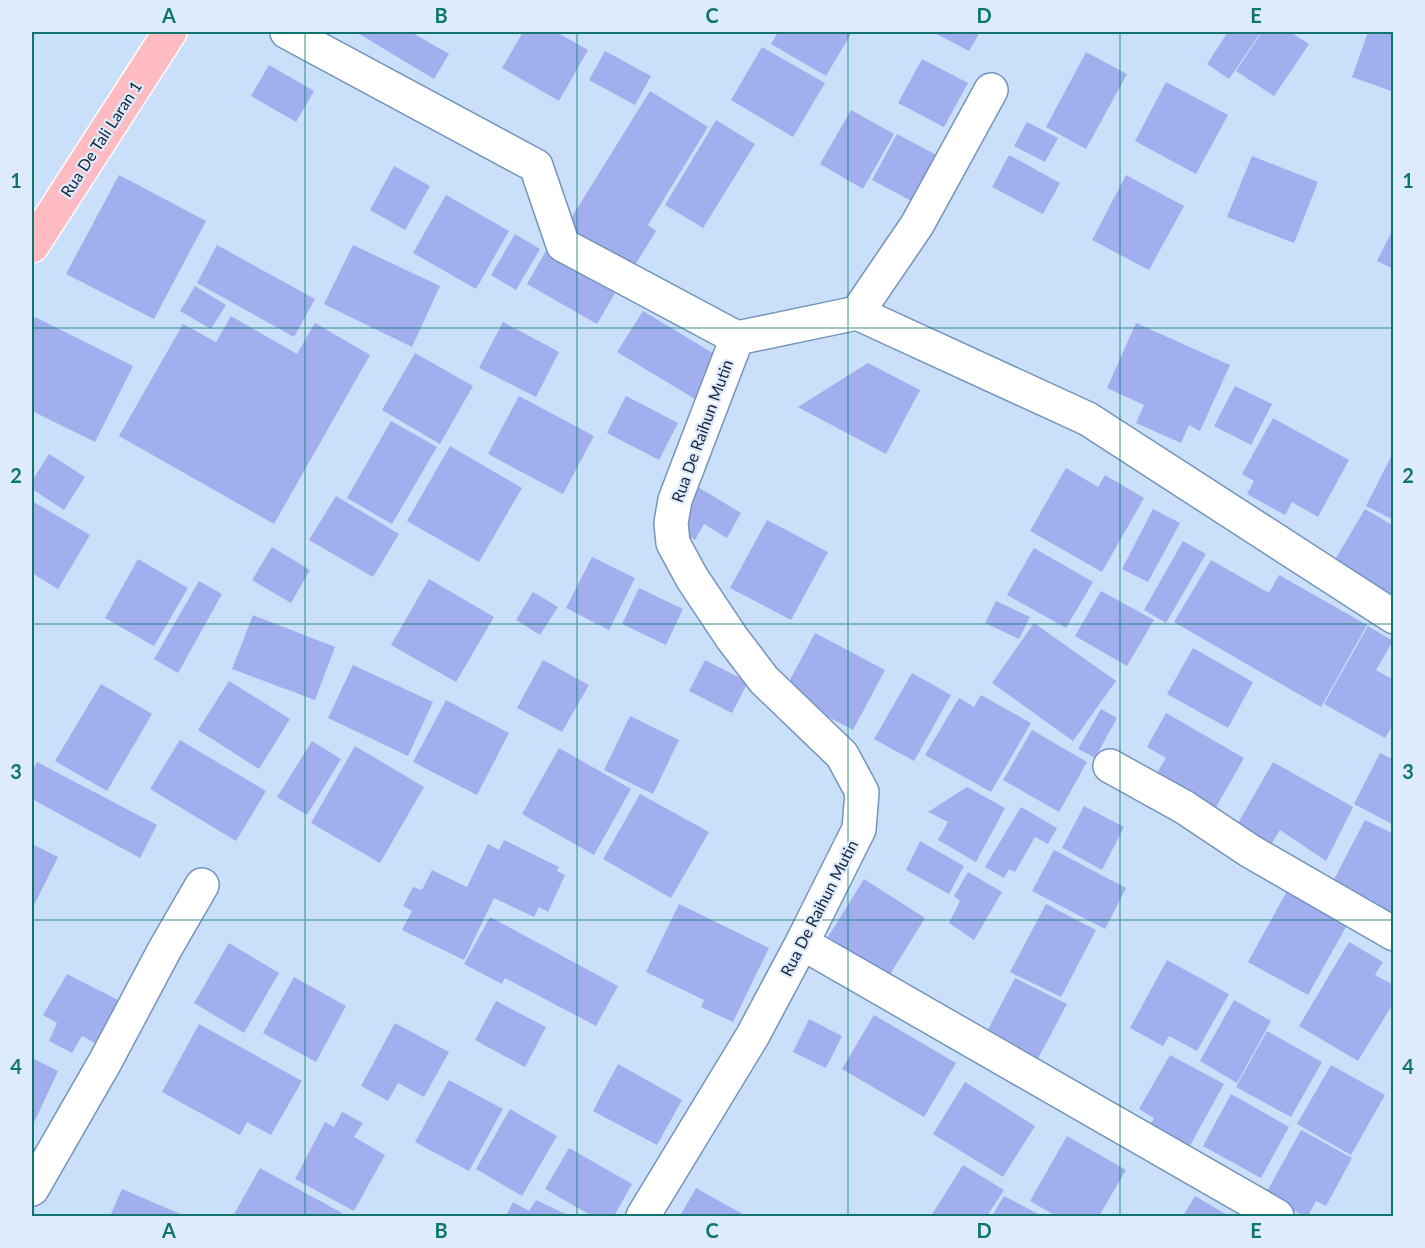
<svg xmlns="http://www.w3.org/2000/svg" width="1425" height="1248" font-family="Lato,sans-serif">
  <rect width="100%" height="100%" fill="#cadff9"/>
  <!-- building -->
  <path fill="#a1afee" d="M356,32H411L449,54L434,79Z
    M523,32H556L588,50L559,101L502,68Z
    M778,32H852L826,76L771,44Z
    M933,32H980L969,51Z
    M1228,32H1261L1229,79L1207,64Z
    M1262,32H1290L1309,44L1274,96L1236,71Z
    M1368,32H1394V92L1352,77Z
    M762,47L825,83L793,137L731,100Z
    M605,51L651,76L635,105L589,80Z
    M1086,52L1127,74L1086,149L1046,127Z
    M922,59L968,83L944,127L898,103Z
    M269,65L314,91L296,122L251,96Z
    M1166,82L1228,115L1196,174L1135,141Z
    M650,91L708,127L648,225L656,231L632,270L565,228Z
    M851,110L894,134L863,189L820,164Z
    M716,120L755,144L703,228L665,205Z
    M1027,122L1058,138L1045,162L1014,146Z
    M897,134L942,158L917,204L872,180Z
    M1009,155L1060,183L1043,214L992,187Z
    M1252,156L1318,182L1294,243L1227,217Z
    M394,166L430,186L405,230L370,210Z
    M119,175L206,221L154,319L66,274Z
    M1126,175L1184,206L1149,270L1092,240Z
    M446,195L509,231L476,289L413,253Z
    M1394,227V269L1377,261Z
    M515,234L540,249L516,290L491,275Z
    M217,245L315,299L294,337L197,283Z
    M353,245L440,286L412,347L324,304Z
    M547,249L617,290L597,324L527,284Z
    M195,286L226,305L211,329L180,311Z
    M643,311L721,358L695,399L617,352Z
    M231,316L297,354L315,323L370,355L274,524L119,436L183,324L216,342Z
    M35,317L133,366L95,442L32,411V324Z
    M503,322L559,352L536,397L479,368Z
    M1136,323L1230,365L1200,431L1189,425L1181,443L1136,423L1144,405L1107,388Z
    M415,353L473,386L440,444L382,410Z
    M868,363L920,390L886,454L798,407Z
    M1235,386L1272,404L1251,445L1214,426Z
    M519,396L594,436L563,494L488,454Z
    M626,396L678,423L659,460L607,433Z
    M1273,418L1349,460L1318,517L1292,502L1285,515L1247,494L1254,481L1242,474Z
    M391,421L437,447L392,524L347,498Z
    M450,446L522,488L479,562L407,521Z
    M1394,451V520L1366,506Z
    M49,454L85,477L64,510L32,489V481Z
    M1066,468L1098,487L1105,475L1144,498L1102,572L1030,531Z
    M698,487L741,513L727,538L704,524L695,540L674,527Z
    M336,496L399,534L373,577L309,540Z
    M32,501L90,535L58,589L32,573Z
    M1153,509L1180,523L1148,582L1122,569Z
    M1365,509L1394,526V607L1329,570Z
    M767,520L828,552L791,620L730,588Z
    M1183,541L1206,554L1166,623L1144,610Z
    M272,547L310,570L291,603L252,580Z
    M1034,548L1093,582L1066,628L1007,595Z
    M592,557L635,578L609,630L566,608Z
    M138,559L188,588L154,646L105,618Z
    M1211,560L1269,593L1279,575L1367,625L1321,707L1174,622Z
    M429,579L494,617L456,682L391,645Z
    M199,581L222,594L178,673L154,659Z
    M639,588L683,609L666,645L622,624Z
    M1101,591L1154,620L1127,666L1075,636Z
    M533,592L558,607L540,635L516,620Z
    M996,601L1030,617L1019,639L985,623Z
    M253,615L335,647L315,700L232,669Z
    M1034,623L1116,681L1073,741L992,683Z
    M1368,626L1393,641L1376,670L1394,680V700L1391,704L1394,706V723L1385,738L1324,704Z
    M815,633L885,670L853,730L783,693Z
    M1193,648L1253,682L1228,728L1167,694Z
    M543,660L589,685L562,732L517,708Z
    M705,660L748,682L732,713L689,691Z
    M353,665L433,702L408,756L328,718Z
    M912,673L951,695L914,761L874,739Z
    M229,681L290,719L259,769L198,730Z
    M101,684L152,714L107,791L55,761Z
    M981,695L1031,723L991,792L925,755L959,698L974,707Z
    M446,700L509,733L477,795L413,762Z
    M1101,709L1117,718L1095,758L1078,749Z
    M1166,713L1244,758L1215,809L1155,776L1166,758L1147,747Z
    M630,716L679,740L653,794L604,770Z
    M1032,730L1087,762L1059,812L1003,780Z
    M180,740L266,791L236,841L150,789Z
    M312,741L341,759L307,815L277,797Z
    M355,746L424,787L380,863L311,823Z
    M559,748L631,789L594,855L522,814Z
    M1380,753L1394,760V825L1354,804Z
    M37,762L157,825L140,858L32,799V772Z
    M1273,762L1353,807L1326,861L1280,830L1269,848L1233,832Z
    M967,787L1005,808L976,862L938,840L948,822L928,812Z
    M640,794L709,832L671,898L603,859Z
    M1084,806L1124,827L1102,870L1062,848Z
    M1021,807L1057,828L1048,844L1035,837L1015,872L1009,869L1004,878L985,867Z
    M1365,820L1394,834V925L1328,891Z
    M504,840L559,867L557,871L565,875L548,912L539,907L534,917L494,898L464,960L402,930L412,911L403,906L413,887L422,890L432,870L467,887L488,844L499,850Z
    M920,841L964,866L949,894L906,870Z
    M32,844L58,857L32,909Z
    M1054,850L1126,888L1105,929L1032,891Z
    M968,872L1002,892L974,940L949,923L960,901L954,896Z
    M864,879L925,918L889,976L828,937Z
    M1287,891L1347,925L1308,995L1248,962Z
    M679,904L769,948L733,1022L701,1007L704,1000L646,972Z
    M1046,904L1096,930L1061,997L1010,972Z
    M490,917L618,986L596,1026L505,978L502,984L464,964Z
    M1349,942L1383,962L1375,975L1394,985V1002L1358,1061L1299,1026Z
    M229,943L279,973L244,1033L194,1003Z
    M1167,960L1229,994L1197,1051L1169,1036L1163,1046L1130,1028Z
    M67,974L118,1000L95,1043L82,1036L72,1053L49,1041L57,1023L43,1015Z
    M294,977L346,1006L316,1062L263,1033Z
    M1015,978L1067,1004L1033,1068L982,1041Z
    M1234,1000L1271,1021L1237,1083L1200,1061Z
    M496,1001L546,1027L525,1067L475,1040Z
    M874,1015L956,1063L924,1117L842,1069Z
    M809,1019L842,1036L826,1068L793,1052Z
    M395,1023L449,1052L424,1097L398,1083L388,1101L361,1086Z
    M199,1024L302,1081L271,1135L247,1122L240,1135L162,1092Z
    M1267,1031L1322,1062L1291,1117L1236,1087Z
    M1170,1055L1224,1084L1187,1151L1148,1129L1154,1118L1139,1109Z
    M32,1058L58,1071L32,1127Z
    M618,1064L682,1100L657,1145L593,1111Z
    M1331,1065L1385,1095L1351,1155L1297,1124Z
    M449,1080L503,1109L469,1171L415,1142Z
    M965,1082L1035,1126L1003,1177L933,1134Z
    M1231,1094L1289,1127L1261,1178L1203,1146Z
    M510,1109L557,1136L522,1196L476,1169Z
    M342,1112L363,1123L354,1137L385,1155L354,1211L295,1179L325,1122L334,1127Z
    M1301,1130L1352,1158L1326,1206L1316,1201L1308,1216H1304L1265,1195Z
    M1067,1136L1126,1170L1099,1216H1056L1030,1201Z
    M569,1148L632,1184L614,1216H592L545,1189Z
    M963,1165L1004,1190L987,1216H931Z
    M260,1168L342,1213L340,1216H233Z
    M696,1188L746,1216H680Z
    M122,1189L185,1216H110Z
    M1004,1196L1042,1216H992Z
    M1195,1196L1224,1213L1230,1216H1183Z
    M536,1200L570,1216H506L513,1202L529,1211Z"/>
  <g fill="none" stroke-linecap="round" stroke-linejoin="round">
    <!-- minor casing -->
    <g stroke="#7494bc" stroke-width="36">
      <path id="minor" d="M287,32L536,166L563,245L737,338L675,500L671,523L673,543L692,578L732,638L764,680L842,755L862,792L859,829L802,943L753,1035L643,1216
        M857,313L917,225L991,90
        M737,338L857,313L1088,419L1394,617
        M1110,766L1184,807L1250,851L1394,934
        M802,943L1277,1216
        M32,1189L105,1062L165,949L202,885"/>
    </g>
    <!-- primary casing -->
    <g stroke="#fff" stroke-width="36">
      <path id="primary" d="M32,246L170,32"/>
    </g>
    <!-- minor -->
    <use href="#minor" stroke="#fff" stroke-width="33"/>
    <!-- primary -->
    <use href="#primary" stroke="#febcc2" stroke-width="33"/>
  </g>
  <!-- grid -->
  <path fill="none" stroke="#0f766e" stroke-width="1.5" stroke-opacity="0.55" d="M305,32V1216M577,32V1216M848,32V1216M1120,32V1216M32,328H1394M32,624H1394M32,920H1394"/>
  <g text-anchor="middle" stroke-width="4.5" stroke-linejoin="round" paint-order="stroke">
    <!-- street labels -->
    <g font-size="16" fill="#172434" stroke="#deebfd">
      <text transform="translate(101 139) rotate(-57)" y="6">Rua De Tali Laran 1</text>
      <text transform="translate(702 431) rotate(-70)" y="6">Rua De Raihun Mutin</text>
      <text transform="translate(819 908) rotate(-63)" y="6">Rua De Raihun Mutin</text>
    </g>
  </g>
  <!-- border -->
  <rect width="1425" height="1248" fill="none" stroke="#deebfd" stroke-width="66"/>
  <rect x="33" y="33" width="1359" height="1182" fill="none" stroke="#0f766e" stroke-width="2"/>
  <g font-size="20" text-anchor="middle" font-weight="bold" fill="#0f766e">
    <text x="169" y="23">A</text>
    <text x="441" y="23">B</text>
    <text x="712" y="23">C</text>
    <text x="984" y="23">D</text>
    <text x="1256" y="23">E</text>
    <text x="16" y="188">1</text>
    <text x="1408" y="188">1</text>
    <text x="16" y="483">2</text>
    <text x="1408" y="483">2</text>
    <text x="16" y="779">3</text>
    <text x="1408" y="779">3</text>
    <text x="16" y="1074">4</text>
    <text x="1408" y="1074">4</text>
    <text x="169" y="1238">A</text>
    <text x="441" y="1238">B</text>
    <text x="712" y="1238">C</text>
    <text x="984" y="1238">D</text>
    <text x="1256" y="1238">E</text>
  </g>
</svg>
